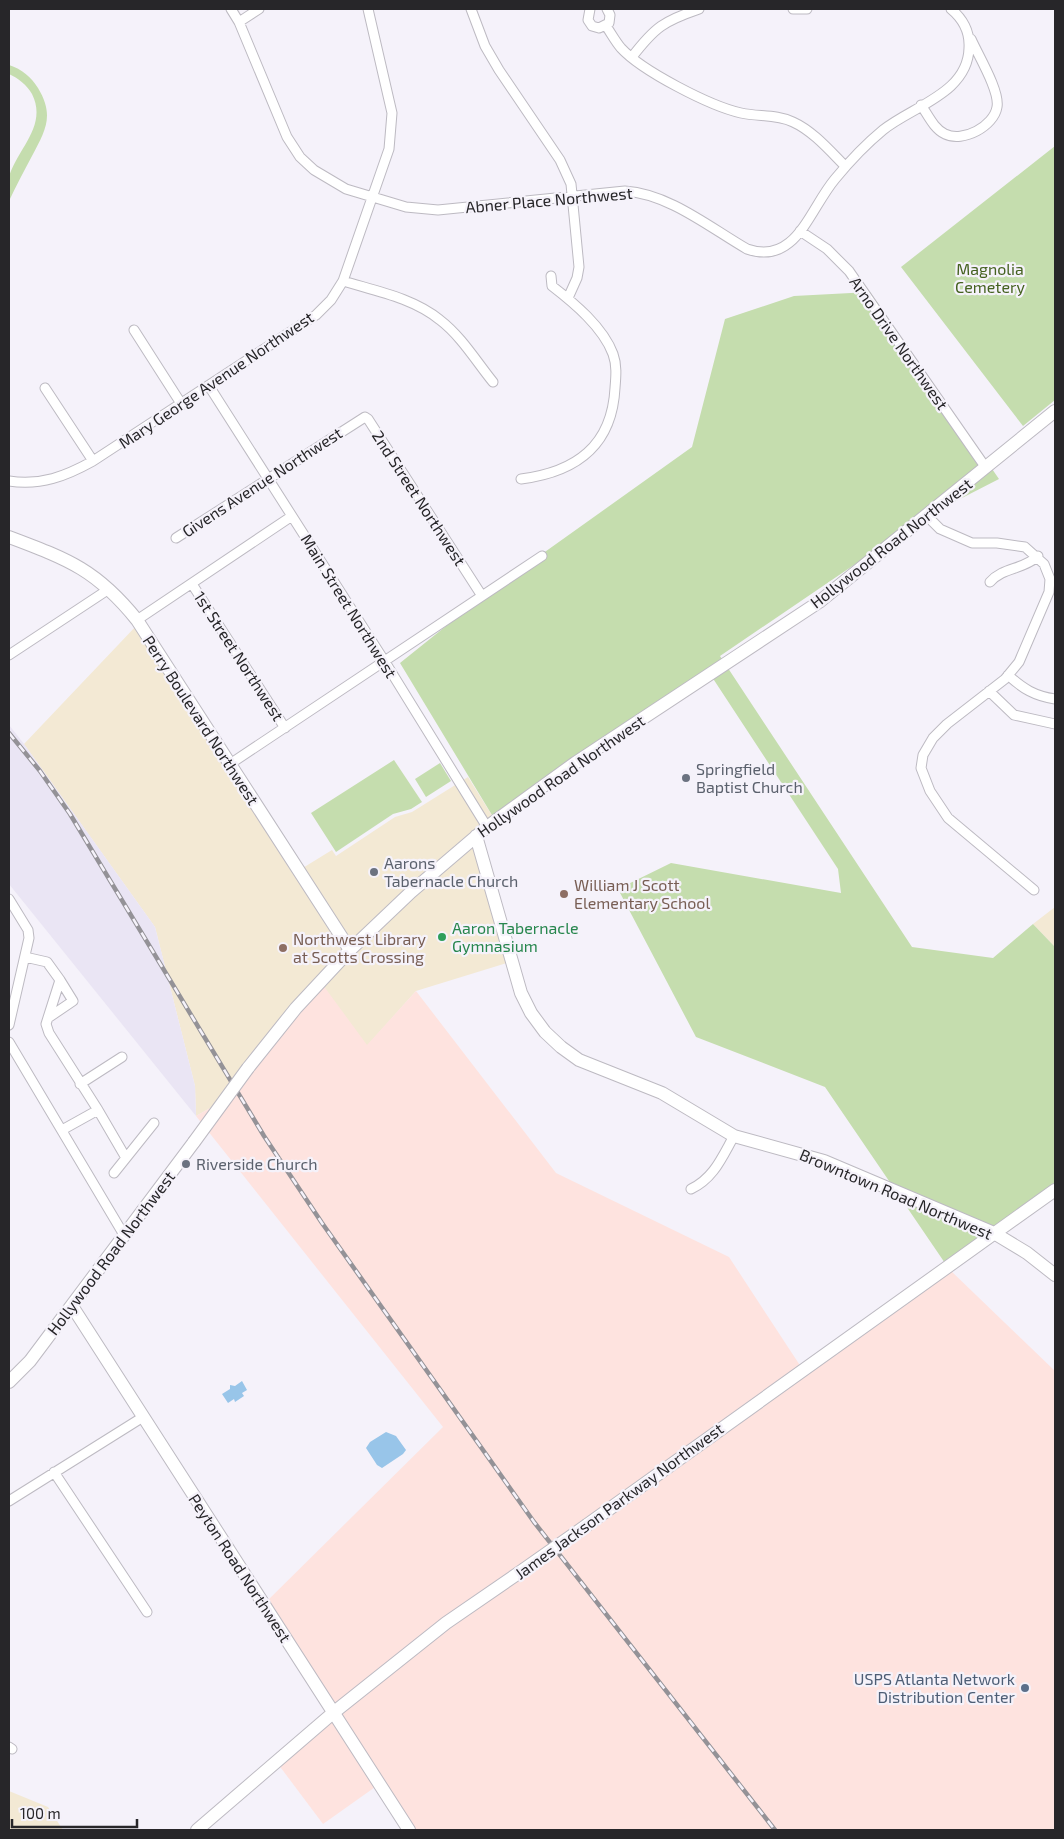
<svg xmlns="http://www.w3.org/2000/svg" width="1064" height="1839" font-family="'Exo 2',sans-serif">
  <rect width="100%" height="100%" fill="#f5f2fa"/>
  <!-- commercial -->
  <path fill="#f3e9d4" d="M137,625L293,874L332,850L336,856L395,817L412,812L468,777L498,825L482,836L513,961L416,991L367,1046L212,1107L196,1116L195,1086L155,927L24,744Z
    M1055,907V947L1033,924Z
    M9,1791L48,1807L63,1830H9Z"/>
  <!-- industrial -->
  <path fill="#fee3df" d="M320,981L367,1045L416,991L556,1173L729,1257L803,1370L949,1269L1055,1371V1830H407L378,1785L323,1824L275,1760L329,1707L263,1605L443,1427L196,1116L212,1107Z"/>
  <!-- built -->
  <path fill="#eae5f4" d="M9,725L24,744L155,927L195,1086L196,1116L9,884Z"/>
  <!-- green -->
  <path fill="#c5ddae" d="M9,65C22,69 31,77 38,88C55,116 45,131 32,156C24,171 16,186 9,201C9,194 7,184 9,177C17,149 48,126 32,94C27,85 18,78 9,74Z
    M1055,146V400L1023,426L901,267Z
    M870,292L999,479L923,518L720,656L912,947L993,958L1033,924L1055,947V1187L949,1269L825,1087L696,1037L618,889L671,863L841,893L838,869L712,677L657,710L498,825L400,663L486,594L692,447L725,319L794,296Z
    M394,760L422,802L411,809L393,814L336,852L311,813Z
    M440,763L451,781L426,797L415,779Z"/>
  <!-- water -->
  <path fill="#98c5e9" d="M242,1381L247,1390L242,1393L244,1396L235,1402L234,1399L228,1403L222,1394L230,1389V1385L235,1386Z
    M386,1432L396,1436L406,1450L403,1454L382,1468L377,1465L366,1448L370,1442Z"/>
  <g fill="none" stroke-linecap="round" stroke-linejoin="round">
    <!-- street casing -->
    <g stroke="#bdbac2" stroke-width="11">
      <path id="street" d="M231,9L239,22L287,137L300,157L314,170L346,189L406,207L438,210L625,191C669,194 709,227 747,249C796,266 809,210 835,179C849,162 866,144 883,130C913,106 968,93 969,48C970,32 963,19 951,9
        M471,9L485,46L499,70L560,160L571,184L579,267L577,278L568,298
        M590,9L588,20L592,26L599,28L609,23L610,15L607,9
        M793,9H807
        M239,22L259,9
        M606,26C611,33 615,41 621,48C642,71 710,106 741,113C759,117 776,114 793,122C813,131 830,151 845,166
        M632,57C655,27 664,21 699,9
        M921,105C928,115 934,129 945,134C963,143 994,126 997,107C1000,91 978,55 971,39
        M800,231L827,249L849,271L986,468
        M343,281C376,291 413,298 440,320C461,336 476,361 493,382
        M134,330L182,405
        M209,386L385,662L487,827
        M45,388L93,461
        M521,479C576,472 612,446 615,388C616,376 617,365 613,354C603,327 574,303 552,286L551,276
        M9,481C41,486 66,476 93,461L316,315L331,300L343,281L389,149L392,113L368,9
        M927,516L940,529L972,543H997L1025,547L1044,564L1050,579L1049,592L1019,662L1005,679L947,724L933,738L923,755L921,768L930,791L948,818L1034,890
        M176,538L365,417L368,419L482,596
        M990,582C1003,567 1023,570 1038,556
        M192,584L285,728
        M137,620L292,516
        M9,655L109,589
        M1008,675C1023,689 1035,696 1055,699
        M989,691L1014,715L1055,724
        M230,764L542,556
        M9,899L28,930L29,938L9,1025
        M25,957L47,962L60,980L46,1024L49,1033L98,1110
        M48,1018L73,1001L60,980
        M9,1042L124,1235
        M80,1084L122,1057
        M62,1130L98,1110L126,1158L114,1173
        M126,1158L154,1123
        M691,1189C714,1178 722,1157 734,1136
        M54,1472L147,1612
        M9,1501L143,1417
        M9,1747L12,1749"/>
    </g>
    <!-- secondary casing -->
    <g stroke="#bdbac2" stroke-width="14">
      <path id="secondary" d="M9,537C67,559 96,569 137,620L350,950
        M476,836L521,993L531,1013L545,1032L561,1047L579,1060L662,1093L734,1136L824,1161L994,1233L1027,1253L1055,1275
        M248,1068L296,1008L350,950L411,892L487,827L575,763L819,602L1055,411
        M72,1306L409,1830
        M9,1382L30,1361L194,1142
        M587,1525L1055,1190
        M197,1830L333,1713L446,1623L523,1570"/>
    </g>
    <!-- street -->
    <use href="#street" stroke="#fff" stroke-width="9"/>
    <!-- secondary -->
    <use href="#secondary" stroke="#fff" stroke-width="12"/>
    <!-- rail casing -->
    <g stroke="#949297" stroke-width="4.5">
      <path id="rail" d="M9,733L40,771L70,814L264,1136L322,1223L534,1522L775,1830"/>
    </g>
    <!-- rail -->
    <use href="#rail" stroke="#f5f2fa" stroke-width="2.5" stroke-dasharray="8" stroke-linecap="butt"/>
    <!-- secondary-bridge casing -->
    <g stroke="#bdbac2" stroke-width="14" stroke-linecap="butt">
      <path id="secondary-bridge" d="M194,1142L248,1068
        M523,1570L587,1525"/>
    </g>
    <!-- secondary-bridge -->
    <use href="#secondary-bridge" stroke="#fff" stroke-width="12"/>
  </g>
  <!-- markers -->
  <g fill="#6b7280" stroke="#f5f2fa" stroke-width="2">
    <circle cx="686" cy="778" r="5"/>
    <circle cx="374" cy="872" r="5"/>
    <circle cx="186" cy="1164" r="5"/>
  </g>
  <g fill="#8d6e63" stroke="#f5f2fa" stroke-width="2">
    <circle cx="564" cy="894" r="5"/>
    <circle cx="283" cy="948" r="5"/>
  </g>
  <circle fill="#2e9e5b" stroke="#f5f2fa" stroke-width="2" cx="442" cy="937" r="5"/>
  <circle fill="#5c6f8a" stroke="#f5f2fa" stroke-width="2" cx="1025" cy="1688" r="5"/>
  <g text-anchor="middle" stroke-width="4.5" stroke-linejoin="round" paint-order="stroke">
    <!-- street labels -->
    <g font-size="16" fill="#272629" stroke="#f5f2fa">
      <text transform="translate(549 200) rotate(-5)" y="6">Abner Place Northwest</text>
      <text transform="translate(899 343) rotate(55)" y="6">Arno Drive Northwest</text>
      <text transform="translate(216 380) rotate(-34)" y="6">Mary George Avenue Northwest</text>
      <text transform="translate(262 482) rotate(-33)" y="6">Givens Avenue Northwest</text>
      <text transform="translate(419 498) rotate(57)" y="6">2nd Street Northwest</text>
      <text transform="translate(891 543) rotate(-38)" y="6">Hollywood Road Northwest</text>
      <text transform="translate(349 606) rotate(58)" y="6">Main Street Northwest</text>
      <text transform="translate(239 656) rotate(57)" y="6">1st Street Northwest</text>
      <text transform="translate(201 720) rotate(57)" y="6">Perry Boulevard Northwest</text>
      <text transform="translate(561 776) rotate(-35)" y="6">Hollywood Road Northwest</text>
      <text transform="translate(896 1194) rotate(23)" y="6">Browntown Road Northwest</text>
      <text transform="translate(111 1253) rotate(-53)" y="6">Hollywood Road Northwest</text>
      <text transform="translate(619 1501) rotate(-36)" y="6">James Jackson Parkway Northwest</text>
      <text transform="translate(240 1568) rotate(57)" y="6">Peyton Road Northwest</text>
    </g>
    <!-- park labels -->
    <g font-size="16" fill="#456220" stroke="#f5f2fa">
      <text x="990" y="275">Magnolia<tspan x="990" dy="18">Cemetery</tspan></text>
    </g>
    <!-- worship labels -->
    <g font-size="16" fill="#5b616d" stroke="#f5f2fa" text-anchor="start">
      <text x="696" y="775">Springfield<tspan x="696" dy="18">Baptist Church</tspan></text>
      <text x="384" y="869">Aarons<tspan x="384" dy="18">Tabernacle Church</tspan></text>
      <text x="196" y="1170">Riverside Church</text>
    </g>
    <!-- education labels -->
    <g font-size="16" fill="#785e54" stroke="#f5f2fa" text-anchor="start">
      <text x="574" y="891">William J Scott<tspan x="574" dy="18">Elementary School</tspan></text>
      <text x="293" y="945">Northwest Library<tspan x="293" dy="18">at Scotts Crossing</tspan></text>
    </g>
    <!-- leisure labels -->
    <g font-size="16" fill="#27864d" stroke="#f5f2fa" text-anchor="start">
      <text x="452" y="934">Aaron Tabernacle<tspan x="452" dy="18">Gymnasium</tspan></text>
    </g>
    <!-- service labels -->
    <g font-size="16" fill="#4e5e75" stroke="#f5f2fa" text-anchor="end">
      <text x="1015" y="1685">USPS Atlanta Network<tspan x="1015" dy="18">Distribution Center</tspan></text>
    </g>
  </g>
  <!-- border -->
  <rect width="1064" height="1839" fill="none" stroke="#272629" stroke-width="20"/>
  <!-- scale -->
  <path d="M12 1819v8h125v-8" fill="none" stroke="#272629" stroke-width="2.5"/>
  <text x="20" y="1819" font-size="15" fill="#272629" stroke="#f5f2fa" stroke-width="4" paint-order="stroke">100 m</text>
</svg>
